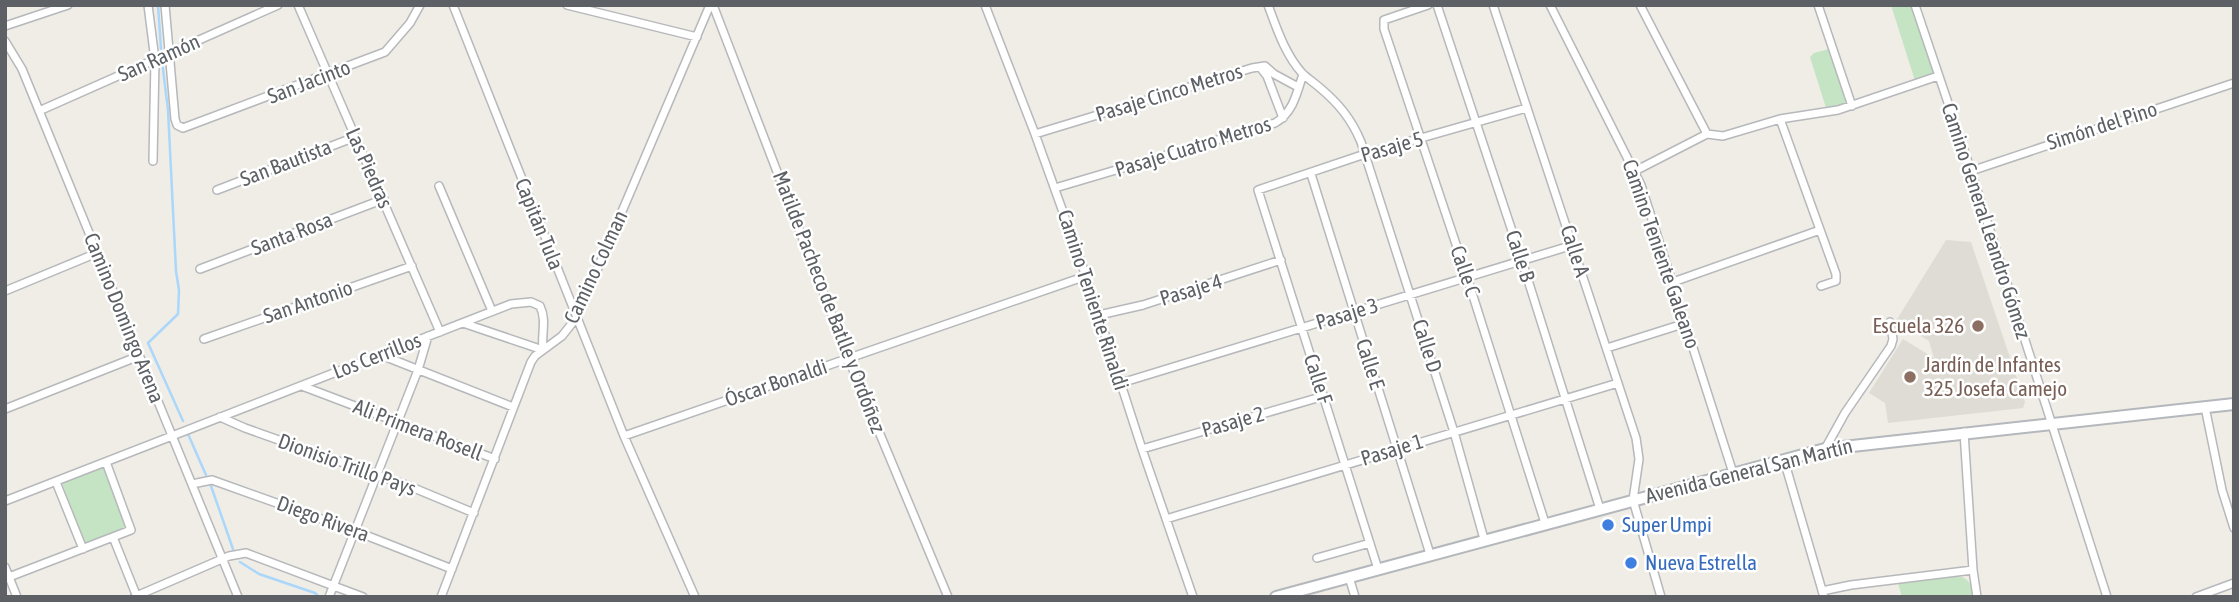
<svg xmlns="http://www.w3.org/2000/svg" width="2239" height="602" font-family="'Asap Condensed',sans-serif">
  <rect width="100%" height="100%" fill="#efede6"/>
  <!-- education -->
  <path fill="#dedcd4" d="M1946,240L1971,242L2025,402L2023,408L1888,423L1885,403L1869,393L1903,339L1934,358L1929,341L1896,321Z"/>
  <!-- green -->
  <path fill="#c4e4c4" d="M1891,5H1915L1938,76L1916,84Z
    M1829,49L1846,103L1826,108L1810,57L1814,53Z
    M104,466L127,528L85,544L62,483Z
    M1956,576C1969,577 1972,585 1974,597H1902L1898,583Z"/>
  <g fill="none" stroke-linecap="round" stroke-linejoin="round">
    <!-- stream -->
    <path stroke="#aad7fa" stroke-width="2.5" d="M158,5L161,49
      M162,61L168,110L176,271L179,290L178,314L148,343L183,421
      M188,434L206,475
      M211,486L233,549
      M240,562L259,574L315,593L319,597"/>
    <!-- minor casing -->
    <g stroke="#b6b8bb" stroke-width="10">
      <path id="minor" d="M148,5L155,60L153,161
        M165,5L175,119L177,125L183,128L385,52L410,23L420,5
        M298,5L440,332
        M453,5L624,436L695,597
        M567,5L697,37
        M713,5L854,372L948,597
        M985,5L1035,134L1086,276L1142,449L1193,597
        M1268,5C1277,29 1285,54 1302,73C1307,78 1313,82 1319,87C1338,103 1351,118 1361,142L1454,432L1484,539
        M1428,5L1384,20V29L1467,277L1545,523
        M1437,5L1522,261L1600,509
        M1493,5L1636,438L1639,459L1633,500L1661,597
        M1550,5L1641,185L1733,473
        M1640,5L1707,134
        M1818,5L1852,106
        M1915,5L1971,171L2107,597
        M5,26L68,5
        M5,41L22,69L238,597
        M1260,67L1267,76L1283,118
        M39,111L278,5
        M1780,119L1836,274V281L1821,286
        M1035,134L1252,68L1265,66L1274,74L1298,87
        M1635,171L1707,134L1723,136L1780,119L1838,110L1938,76
        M1971,171L2234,83
        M1311,174L1430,554
        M439,186L492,311
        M1055,188L1275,123C1293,113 1297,93 1303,74
        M217,190L355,137
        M200,269L384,199
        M1673,282L1820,230
        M5,291L97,253
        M1099,315L1143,305L1281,260
        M204,339L412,266
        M1607,348L1686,323
        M381,355L513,407
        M1121,383L1573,245
        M302,386L495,459
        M2205,407L2222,490L2234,528
        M5,409L139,356
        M220,417L245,428L409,486L474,513
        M1964,432L1973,570L1977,597
        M624,436L1086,276
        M1142,449L1324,396
        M1825,449L1845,413L1891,346L1893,339L1890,322
        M1784,460L1824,597
        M56,482L83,549
        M192,484L212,480L355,531L452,569
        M5,501L511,304L531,302L540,306C547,321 541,334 543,350L463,323
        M1166,519L1618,383
        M113,537L137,597
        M1317,558L1370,543
        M5,567L17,597
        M1378,569L1258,190L1365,154L1526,108
        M9,577L131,530L106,462
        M1349,577L1355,597
        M1822,591L1851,585L1973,570
        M134,597L229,556L246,553L363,597
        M329,597L418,370L428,336
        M441,597L531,362L535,356L562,336L577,317L710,5
        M2196,597L2234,583"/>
    </g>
    <!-- secondary casing -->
    <g stroke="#b4b8bc" stroke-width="14">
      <path id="secondary" d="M1276,597L1825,449L2234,404"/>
    </g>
    <!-- minor -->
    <use href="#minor" stroke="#fff" stroke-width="7"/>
    <!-- secondary -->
    <use href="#secondary" stroke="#fff" stroke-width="10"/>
  </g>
  <!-- markers -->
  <g fill="#8d6e63" stroke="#fff" stroke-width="2.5">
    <circle cx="1978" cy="326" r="7"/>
    <circle cx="1910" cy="377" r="7"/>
  </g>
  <g fill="#3f7fe0" stroke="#fff" stroke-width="2.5">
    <circle cx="1608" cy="525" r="7"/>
    <circle cx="1631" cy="563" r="7"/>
  </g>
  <g text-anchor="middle" stroke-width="5" stroke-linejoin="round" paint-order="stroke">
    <!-- street labels -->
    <g font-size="21" fill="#5d6165" stroke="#fff">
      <text transform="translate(159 58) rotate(-24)" y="7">San Ramón</text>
      <text transform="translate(309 82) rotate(-21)" y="7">San Jacinto</text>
      <text transform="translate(1169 93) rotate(-17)" y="7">Pasaje Cinco Metros</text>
      <text transform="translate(2102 126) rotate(-18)" y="7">Simón del Pino</text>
      <text transform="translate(1193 147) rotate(-17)" y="7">Pasaje Cuatro Metros</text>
      <text transform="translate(1392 147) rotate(-16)" y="7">Pasaje 5</text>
      <text transform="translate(286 163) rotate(-21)" y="7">San Bautista</text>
      <text transform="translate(369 168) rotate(66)" y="7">Las Piedras</text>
      <text transform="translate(1986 221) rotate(72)" y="7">Camino General Leandro Gómez</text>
      <text transform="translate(539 224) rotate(68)" y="7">Capitán Tula</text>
      <text transform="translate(292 234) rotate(-21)" y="7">Santa Rosa</text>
      <text transform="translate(1575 251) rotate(72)" y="7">Calle A</text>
      <text transform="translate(1661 254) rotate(71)" y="7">Camino Teniente Galeano</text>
      <text transform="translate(1520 256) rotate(72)" y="7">Calle B</text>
      <text transform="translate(596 267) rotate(-65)" y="7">Camino Colman</text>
      <text transform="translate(1465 271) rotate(71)" y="7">Calle C</text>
      <text transform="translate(1191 290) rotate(-17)" y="7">Pasaje 4</text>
      <text transform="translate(1093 300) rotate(72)" y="7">Camino Teniente Rinaldi</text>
      <text transform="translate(308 302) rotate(-19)" y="7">San Antonio</text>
      <text transform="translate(829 302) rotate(69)" y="7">Matilde Pacheco de Batlle y Ordóñez</text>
      <text transform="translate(1347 314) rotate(-17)" y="7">Pasaje 3</text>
      <text transform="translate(124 318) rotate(68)" y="7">Camino Domingo Arena</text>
      <text transform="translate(1427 346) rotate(72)" y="7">Calle D</text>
      <text transform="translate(377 356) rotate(-21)" y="7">Los Cerrillos</text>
      <text transform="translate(1370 364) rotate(72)" y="7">Calle E</text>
      <text transform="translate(1318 379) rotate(72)" y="7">Calle F</text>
      <text transform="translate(776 383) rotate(-19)" y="7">Óscar Bonaldi</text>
      <text transform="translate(1233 422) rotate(-16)" y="7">Pasaje 2</text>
      <text transform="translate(418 430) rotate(21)" y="7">Ali Primera Rosell</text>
      <text transform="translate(1392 450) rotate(-17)" y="7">Pasaje 1</text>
      <text transform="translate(347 465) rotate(20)" y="7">Dionisio Trillo Pays</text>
      <text transform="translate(1749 471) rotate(-14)" y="7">Avenida General San Martín</text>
      <text transform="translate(323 519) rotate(20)" y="7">Diego Rivera</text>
    </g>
    <!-- education labels -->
    <g font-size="21" fill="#785e54" stroke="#fff" text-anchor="end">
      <text x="1964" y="333">Escuela 326</text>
      <text x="1924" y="372" text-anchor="start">Jardín de Infantes<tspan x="1924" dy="24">325 Josefa Camejo</tspan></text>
    </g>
    <!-- shop labels -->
    <g font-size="21" fill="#366cbe" stroke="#fff" text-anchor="start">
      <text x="1622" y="532">Super Umpi</text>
      <text x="1645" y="570">Nueva Estrella</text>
    </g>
  </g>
  <!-- border -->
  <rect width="2239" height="602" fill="none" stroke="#5d6165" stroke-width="14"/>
</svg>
